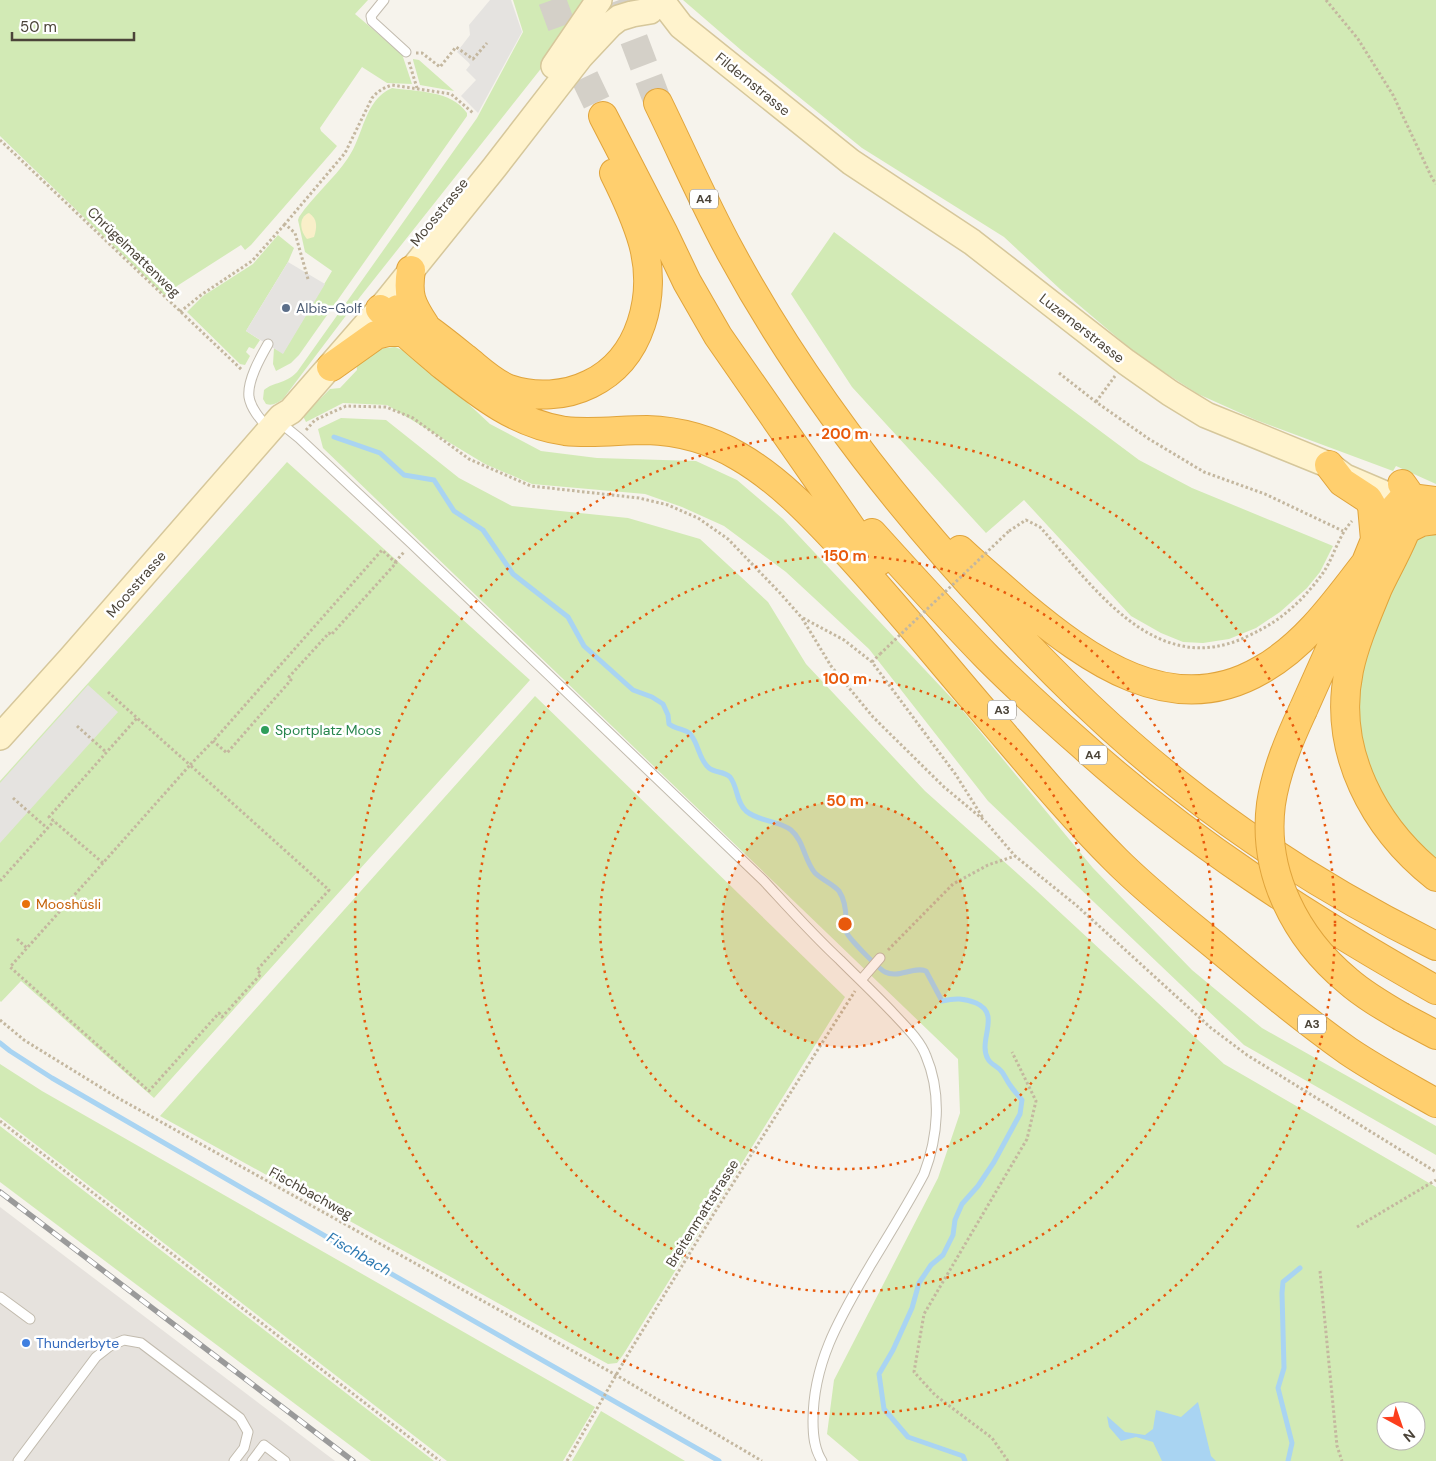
<svg xmlns="http://www.w3.org/2000/svg" width="1436" height="1461" font-family="'DM Sans',sans-serif">
  <rect width="100%" height="100%" fill="#f6f3ec"/>
  <!-- industrial -->
  <path fill="#e6e2dd" d="M0,1207L335,1461H0Z"/>
  <!-- green -->
  <path fill="#d2eab5" fill-rule="evenodd" d="M0,0H368L355,14L402,54L412,84L387,83L362,67L320,128L321,131L337,146L332,152L251,245L245,250L241,245L177,286L166,297L0,136Z
    M513,0H587L566,37L360,297L283,399C277,403 273,406 266,404L263,399L264,390C275,381 284,385 297,372L477,118L523,32Z
    M683,0H1436V484L1396,466L1393,471L1256,420L1198,394L1139,356L1060,289L1004,237L862,148L741,50Z
    M413,59L419,60L454,91L420,85L413,60Z
    M392,88C418,92 451,90 467,113V116L299,355L291,363L276,371L273,364L274,348L283,353L332,271L305,252L298,220L299,217C313,196 334,179 348,158C364,135 364,100 392,88Z
    M834,232L1139,460L1192,488L1333,546L1320,572L1307,588L1280,612L1256,628L1229,639L1203,643L1183,642L1161,633L1131,616L1024,500L986,533L852,387L791,294Z
    M278,235L294,248L288,262L246,331L260,340L254,349L249,347L246,352L250,356L245,365L240,364L187,312L203,296L253,264Z
    M395,347L417,356L490,424L541,451L597,458L696,461L737,480L783,519L958,705L1093,868L1192,970L1262,1028L1436,1126V1155L1244,1045L988,801L869,649L786,572L724,526L682,507L645,494L532,484L485,464L387,405L343,403L306,422L303,416L330,389L340,388L357,370L356,359L377,349Z
    M341,418L386,420L459,478L512,506L628,518L700,539L768,602L806,664L925,791L1038,892L1224,1064L1436,1187V1461H859L827,1434L834,1380L938,1178L960,1113L958,1059L323,448L318,429ZM1386,1411H1416V1441H1386Z
    M287,462L530,680L154,1098L21,981L1,1002L0,1001V781Z
    M1436,532V863L1399,828L1362,756L1357,691L1364,655L1380,610L1415,542L1426,535Z
    M535,696L845,997L623,1355L617,1363L608,1364L160,1116Z
    M0,1064L42,1091L595,1407L563,1461H447L443,1458L0,1117Z
    M0,1126L434,1461H371L0,1182Z
    M601,1411L685,1461H572Z"/>
  <!-- sand -->
  <path fill="#f9efc9" d="M309,213C318,219 317,228 314,237L307,239C300,231 298,217 309,213Z"/>
  <!-- parking -->
  <path fill="#e5e3e0" d="M490,0H511L522,32L478,113L461,96L476,80L466,70L470,65L469,63L457,52L470,35L469,25Z
    M288,262L325,284L283,354L246,331Z
    M88,685L118,712L0,843V783Z"/>
  <!-- water -->
  <path fill="#a9d4f2" d="M1198,1402L1211,1456L1216,1461H1162L1153,1442L1136,1437L1121,1441L1109,1427L1107,1416L1125,1432L1145,1435L1153,1429L1156,1410L1181,1417Z"/>
  <g fill="none" stroke-linecap="round" stroke-linejoin="round">
    <!-- stream -->
    <path stroke="#a9d4f2" stroke-width="5" d="M334,437L380,453L404,475L434,480L454,511L483,530L513,574L568,617L584,646L633,690L652,697L663,704L668,715L669,724C677,730 687,729 691,735C699,745 699,760 709,768C715,773 724,771 730,777C738,787 736,802 746,811C759,822 778,820 791,830C804,841 804,860 815,873C822,880 832,883 839,891C845,900 846,909 846,920C846,923 845,928 846,931C847,937 879,969 885,972C898,979 913,966 926,971L942,1001C955,998 964,998 976,1003C1002,1014 977,1041 988,1059C991,1065 998,1066 1002,1072C1005,1076 1007,1081 1010,1085C1014,1091 1018,1095 1022,1100L1020,1114L994,1162L978,1186L962,1204L955,1220L953,1235L943,1255L931,1265L919,1283L912,1308L893,1350L879,1374L884,1409L908,1437L963,1456L965,1461
      M0,1043L10,1051L52,1078L332,1240L719,1461
      M1288,1461L1292,1443L1278,1388L1284,1368L1282,1293L1283,1282L1300,1268"/>
    <!-- motorway-tunnel -->
    <path stroke="#d4d0c8" stroke-width="28" stroke-dasharray="28 14" stroke-linecap="butt" d="M552,0L566,38L603,116
      M619,0L658,103"/>
    <!-- service casing -->
    <g stroke="#c2bbae" stroke-width="11">
      <path id="service" d="M384,0L371,16L372,21L406,52
        M268,344C260,358 247,381 249,397C251,409 261,420 268,428
        M278,421L299,438L412,544L764,881C789,908 813,935 840,960C858,978 876,995 894,1014C905,1026 920,1040 926,1056C942,1094 938,1137 924,1174C907,1206 888,1236 870,1266C841,1316 813,1361 813,1421C813,1435 814,1449 822,1461
        M861,980L880,958
        M0,1297L30,1319
        M18,1461L96,1357L110,1346L124,1340L141,1343L240,1418L248,1432L244,1448L234,1461
        M252,1461L264,1445L285,1461"/>
    </g>
    <!-- secondary casing -->
    <g stroke="#d6c79b" stroke-width="28">
      <path id="secondary" d="M661,0L681,26L851,162L972,242L1126,362L1170,393L1206,415L1329,465L1345,477L1420,509
        M554,66L599,0
        M0,737L71,658L281,417L291,411L386,302L494,168L580,57L610,25L619,18L632,14L650,11"/>
    </g>
    <!-- motorway casing -->
    <g stroke="#e0a43c" stroke-width="30">
      <path id="motorway" d="M658,103C682,152 704,203 730,251C802,384 895,504 998,614C1054,675 1113,733 1178,784C1257,847 1345,901 1436,946
        M603,116L664,234L687,282L718,336L859,539L878,562
        M411,270C407,295 411,304 425,325
        M380,309C399,329 420,346 441,364C479,394 516,424 565,431C593,434 620,430 647,430C679,431 711,440 738,456C778,479 810,513 841,546C894,603 942,663 993,722C1033,769 1072,816 1116,860C1148,892 1184,920 1219,949C1261,984 1303,1019 1348,1051C1376,1070 1406,1086 1436,1103
        M398,309C422,323 444,341 465,358C479,369 493,383 509,389C535,398 566,396 590,384C642,359 657,295 643,243C637,222 624,193 614,173
        M331,367L376,335L388,332H402
        M1329,465L1342,482L1368,499L1372,506L1375,540
        M1402,484C1406,490 1412,496 1412,504C1412,527 1388,566 1378,588C1367,615 1355,642 1349,670C1332,751 1374,828 1436,877
        M1405,530L1421,522L1436,520
        M872,533C910,575 948,617 988,658C1018,688 1050,717 1082,745C1188,841 1312,920 1436,990
        M960,550C979,568 1000,585 1020,603C1088,660 1172,722 1261,670C1304,646 1335,603 1364,565
        M1303,710L1336,636L1375,540L1393,510L1401,501L1411,498L1436,501
        M1402,1017L1436,1035"/>
    </g>
    <!-- path -->
    <path stroke="#c4b79f" stroke-width="3" stroke-dasharray="2.5 2.5" stroke-linecap="butt" d="M1326,0L1358,39L1393,95L1432,178L1436,184
      M416,53H422L440,67L456,47L473,59L487,43
      M409,62L417,88
      M0,140L242,370
      M308,279L295,233L285,224L345,153L372,98C378,91 383,88 392,85L451,94L473,113
      M180,312L201,295L252,261L285,224
      M1059,373L1096,402L1149,439L1204,472L1265,494L1343,531
      M1096,402L1115,376
      M306,430L315,420L346,406L386,407L413,418L469,459L531,486L639,498L668,505L698,518L728,539L780,593L802,618L831,666L873,717L944,787L985,821L1015,856L1076,905L1211,1028L1247,1055L1436,1172
      M1009,531L1026,520L1040,527C1094,587 1156,681 1248,636C1267,627 1280,619 1295,605C1305,596 1315,584 1323,573C1334,557 1338,536 1352,521
      M395,562L405,551
      M803,618L844,640L872,662L956,775L983,818
      M872,662L880,654
      M108,692L190,765L216,738L382,550L396,563L331,635L329,633L288,678L291,680L227,753L213,741
      M77,726L106,752
      M13,798L47,828
      M103,863L10,967L149,1091L219,1013L222,1017L261,974L257,970L329,890L190,765L103,863L49,817L137,718
      M0,881L54,821
      M17,939L27,948
      M888,950L953,884L988,865L1015,856
      M0,1020L24,1040L118,1098L616,1375L762,1461
      M0,1121L440,1461
      M1357,1227L1436,1180
      M1320,1271L1337,1446L1342,1461
      M567,1461L627,1356L713,1215L855,991
      M1008,1461L992,1438L935,1395L914,1372L924,1314L1027,1139L1036,1101L1012,1052"/>
    <!-- service -->
    <use href="#service" stroke="#fff" stroke-width="9"/>
    <!-- secondary -->
    <use href="#secondary" stroke="#fff3cd" stroke-width="25"/>
    <!-- motorway -->
    <use href="#motorway" stroke="#ffcf6e" stroke-width="28"/>
    <!-- rail casing -->
    <g stroke="#9a9a9a" stroke-width="5.5">
      <path id="rail" d="M0,1192L353,1461"/>
    </g>
    <!-- rail -->
    <use href="#rail" stroke="#fff" stroke-width="4" stroke-dasharray="11" stroke-linecap="butt"/>
    <!-- motorway-bridge casing -->
    <g stroke="#e0a43c" stroke-width="30" stroke-linecap="butt">
      <path id="motorway-bridge" d="M1303,710C1289,740 1276,771 1271,804C1262,873 1296,938 1348,981C1364,995 1383,1006 1402,1017"/>
    </g>
    <!-- path-bridge -->
    <path stroke="#c4b79f" stroke-width="3" stroke-dasharray="2.5 2.5" stroke-linecap="butt" d="M880,654L1009,531"/>
    <!-- motorway-bridge -->
    <use href="#motorway-bridge" stroke="#ffcf6e" stroke-width="28"/>
  </g>
  <!-- distance rings -->
  <circle cx="845" cy="924" r="123" fill="#e8590c" fill-opacity=".12"/>
  <g fill="none" stroke="#e8590c" stroke-width="2.5" stroke-dasharray="2.5 5">
    <circle cx="845" cy="924" r="123"/>
    <circle cx="845" cy="924" r="245"/>
    <circle cx="845" cy="924" r="368"/>
    <circle cx="845" cy="924" r="490"/>
  </g>
  <!-- markers -->
  <circle fill="#5c6f8a" stroke="#fff" stroke-width="2" cx="286" cy="308" r="5"/>
  <circle fill="#2e9e5b" stroke="#fff" stroke-width="2" cx="265" cy="730" r="5"/>
  <circle fill="#e8710a" stroke="#fff" stroke-width="2" cx="26" cy="904" r="5"/>
  <circle fill="#3f7fe0" stroke="#fff" stroke-width="2" cx="26" cy="1343" r="5"/>
  <g text-anchor="middle" stroke-width="5" stroke-linejoin="round" paint-order="stroke">
    <!-- shield labels -->
    <g fill="#fff" stroke="#817c74" stroke-width="1">
      <rect x="690" y="189.5" width="28" height="19" rx="4"/>
      <rect x="988" y="700.5" width="28" height="19" rx="4"/>
      <rect x="1079" y="745.5" width="28" height="19" rx="4"/>
      <rect x="1298" y="1014.5" width="28" height="19" rx="4"/>
    </g>
    <g font-size="12" font-weight="bold" fill="#4b4439">
      <text x="704" y="203">A4</text>
      <text x="1002" y="714">A3</text>
      <text x="1093" y="759">A4</text>
      <text x="1312" y="1028">A3</text>
    </g>
    <!-- street labels -->
    <g font-size="14" fill="#4b4439" stroke="#fff">
      <text transform="translate(753 84) rotate(39)" y="5">Fildernstrasse</text>
      <text transform="translate(439 212) rotate(-51)" y="5">Moosstrasse</text>
      <text transform="translate(134 252) rotate(44)" y="5">Chrügelmattenweg</text>
      <text transform="translate(1082 328) rotate(38)" y="5">Luzernerstrasse</text>
      <text transform="translate(136 584) rotate(-49)" y="5">Moosstrasse</text>
      <text transform="translate(311 1193) rotate(29)" y="5">Fischbachweg</text>
      <text transform="translate(702 1213) rotate(-58)" y="5">Breitenmattstrasse</text>
    </g>
    <!-- service labels -->
    <g font-size="14" fill="#4e5e75" stroke="#fff" text-anchor="start">
      <text x="296" y="313">Albis-Golf</text>
    </g>
    <!-- leisure labels -->
    <g font-size="14" fill="#27864d" stroke="#fff" text-anchor="start">
      <text x="275" y="735">Sportplatz Moos</text>
    </g>
    <!-- food labels -->
    <g font-size="14" fill="#c56008" stroke="#fff" text-anchor="start">
      <text x="36" y="909">Mooshüsli</text>
    </g>
    <!-- shop labels -->
    <g font-size="14" fill="#366cbe" stroke="#fff" text-anchor="start">
      <text x="36" y="1348">Thunderbyte</text>
    </g>
    <!-- water labels -->
    <g font-size="15" font-style="italic" fill="#2e7ab2" stroke="#fff">
      <text transform="translate(359 1254) rotate(30)" y="5">Fischbach</text>
    </g>
  </g>
  <circle cx="845" cy="924" r="8" fill="#e8590c" stroke="#fff" stroke-width="2.5"/>
  <g font-size="15" text-anchor="middle" font-weight="bold" fill="#e8590c" stroke="#fff" stroke-width="5" stroke-linejoin="round" paint-order="stroke">
    <text x="845" y="439">200 m</text>
    <text x="845" y="561">150 m</text>
    <text x="845" y="684">100 m</text>
    <text x="845" y="806">50 m</text>
  </g>
  <!-- north arrow -->
  <g transform="translate(1401 1426) rotate(140)"><circle r="24" fill="#ffffff" stroke="#b7b4b0"/>
  <path d="M0-4L9 19L0 12L-9 19Z" fill="#fc3f1d"/>
  <text y="-8" font-size="14" font-weight="bold" text-anchor="middle" fill="#4b4439">N</text>
  </g>
  <!-- scale -->
  <path d="M12 32v8h122v-8" fill="none" stroke="#4b4439" stroke-width="2.5"/>
  <text x="20" y="32" font-size="15" fill="#4b4439" stroke="#ffffff" stroke-width="4" paint-order="stroke">50 m</text>
</svg>
